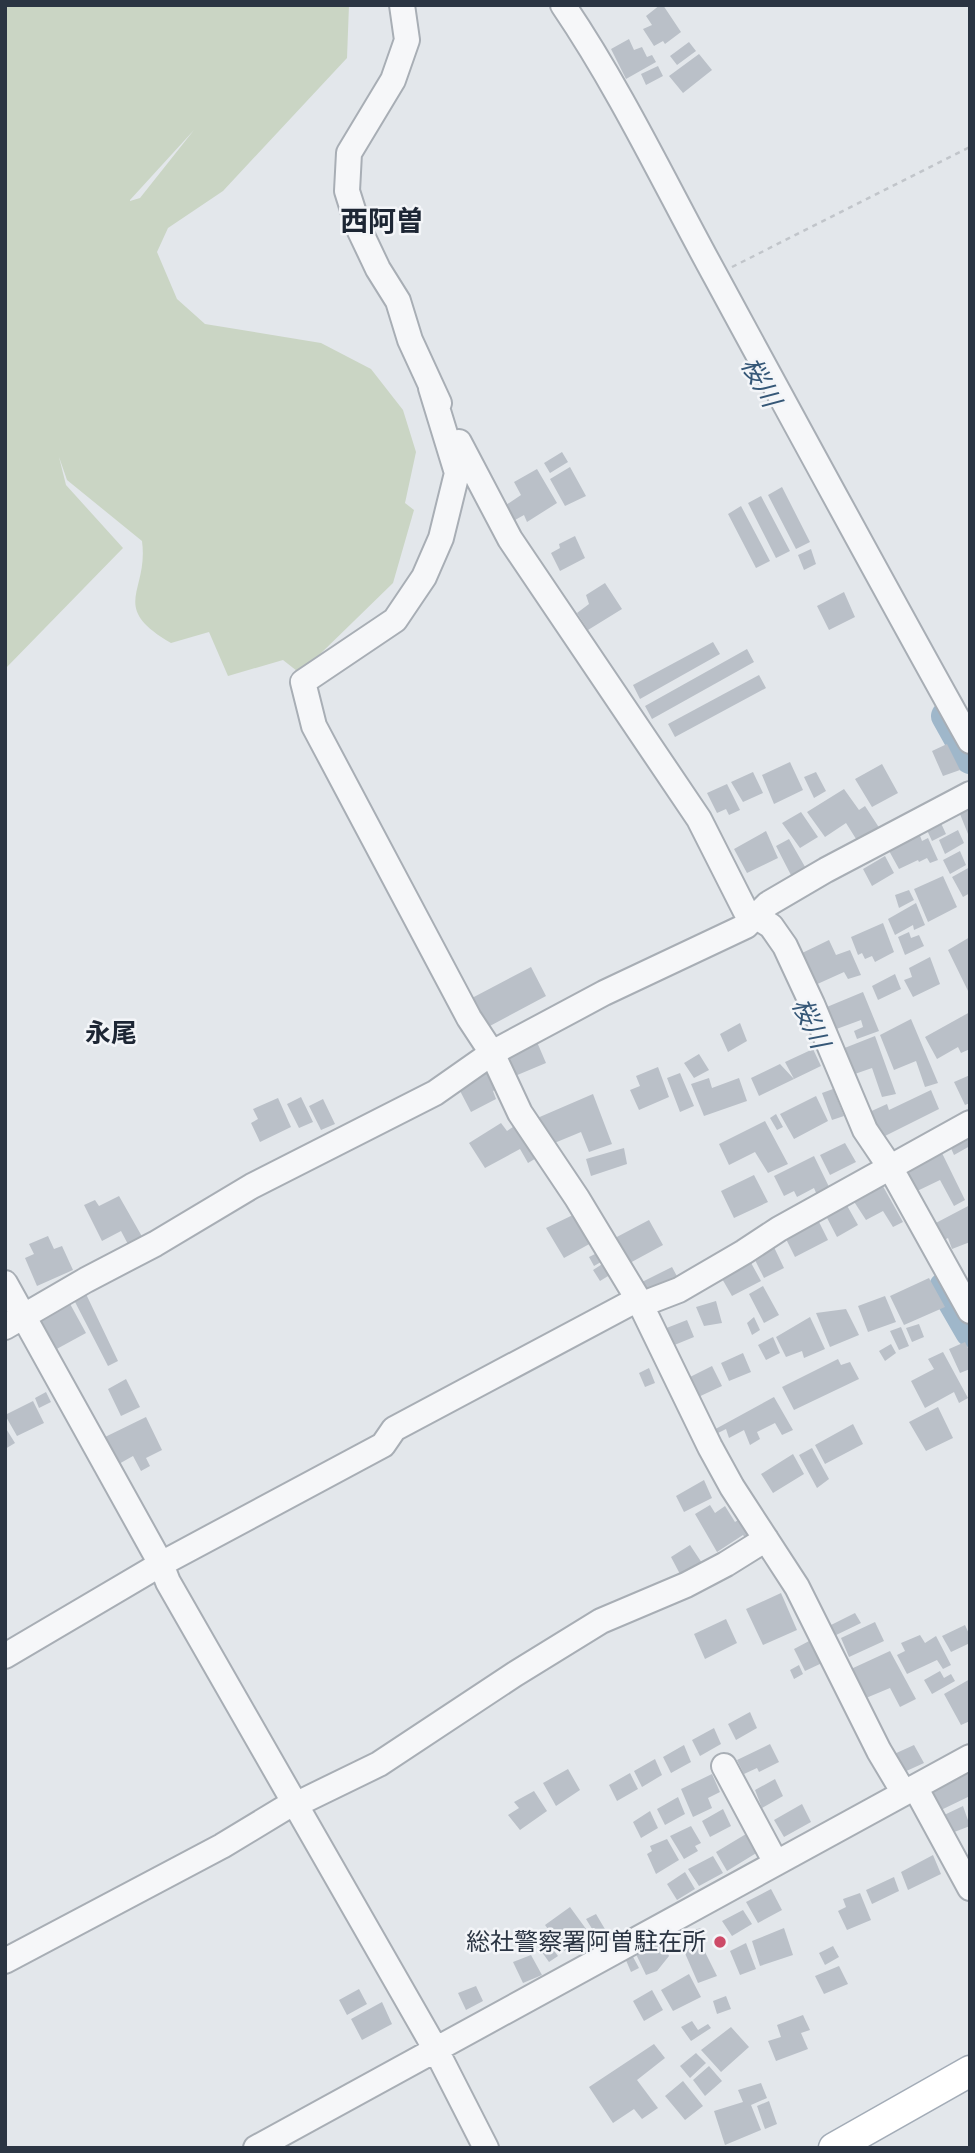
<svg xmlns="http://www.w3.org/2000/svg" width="975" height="2153" font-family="'Noto Sans','Noto Sans JP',sans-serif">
  <rect width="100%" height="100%" fill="#e3e7eb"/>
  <!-- green -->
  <path fill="#cad5c4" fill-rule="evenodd" d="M5,5H349L347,58L223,191L168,228L157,252L177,299L205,324L321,343L371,369L403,410L416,452L405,503L414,510L393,583L315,659L297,671L283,660L228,676L209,632L171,643C108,606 149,593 142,541L67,480L59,457L66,485L123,548L5,669ZM194,130L140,198L130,201V200Z"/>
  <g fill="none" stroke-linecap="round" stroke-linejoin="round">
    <!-- river -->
    <path stroke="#9fb7ca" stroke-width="30" d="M946,716L970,759
      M944,1287L970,1332"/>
  </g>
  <!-- building -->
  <path fill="#bac0c8" d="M660,5H663L681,32L665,44L663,41L654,46L643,29L652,25L646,16Z
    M629,39L634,50L642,47L647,57L652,55L656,62L626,79L611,49Z
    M689,42L696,51L677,65L670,56Z
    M699,54L712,70L683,93L669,76Z
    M658,66L663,76L646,85L641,74Z
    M562,452L568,462L550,473L544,463Z
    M570,467L586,496L565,506L550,479Z
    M537,469L557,503L527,522L524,515L515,520L506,505L521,495L514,482Z
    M782,487L810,542L796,549L768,495Z
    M761,496L790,551L776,558L748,503Z
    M741,506L770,561L756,568L728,514Z
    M575,536L585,558L560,571L551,553L560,548L559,544Z
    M811,549L816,564L804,570L798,555Z
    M605,583L622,609L588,630L577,613L589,604L586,595Z
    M844,592L855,617L829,630L817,606Z
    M713,642L720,654L640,699L633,685Z
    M747,649L754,662L652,719L645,706Z
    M759,675L766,688L675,737L668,724Z
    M947,744L960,770L943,776L932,751Z
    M790,762L803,790L774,804L762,775Z
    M882,764L898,793L872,807L855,779Z
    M753,772L763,793L743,802L731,782Z
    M816,772L826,791L814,798L804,777Z
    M727,784L740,810L729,815L726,809L717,813L707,793Z
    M844,789L859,810L865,806L880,829L858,842L846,823L825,837L807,812Z
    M969,810L970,812V839L960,814Z
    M801,812L818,837L800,848L782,823Z
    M940,821L946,834L932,841L926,828Z
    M958,830L964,843L945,854L939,840Z
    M766,831L778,858L747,873L734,849Z
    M919,833L922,841L928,838L938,860L930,863L927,858L919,862L918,860L899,869L888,849Z
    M789,839L808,872L793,879L776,846Z
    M960,851L966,865L950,874L943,860Z
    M885,856L894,873L872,886L863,869Z
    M970,867V893L963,897L952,877Z
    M943,876L957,907L928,922L914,889Z
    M909,890L914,900L899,908L895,895Z
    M916,903L925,925L914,930L913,925L895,935L888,919Z
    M883,923L894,952L875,962L872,956L865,959L862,953L858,955L851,937Z
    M909,932L911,938L919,935L924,946L905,955L898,937Z
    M970,937V995L948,950Z
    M829,940L836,955L850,950L861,975L848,979L844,972L813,986L798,955Z
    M930,957L940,984L913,997L904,980L912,977L909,968Z
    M531,967L546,996L488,1027L472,998Z
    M895,974L901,989L878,1000L872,986Z
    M863,992L879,1031L857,1039L854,1031L863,1027L861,1020L831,1031L822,1009Z
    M970,1012V1049L961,1053L958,1047L937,1059L925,1037Z
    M911,1019L938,1083L925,1087L916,1061L894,1070L880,1035Z
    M740,1023L747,1041L728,1052L720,1034Z
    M875,1036L896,1094L882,1097L872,1068L852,1075L842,1049Z
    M537,1042L546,1063L515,1076L507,1055Z
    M813,1049L821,1066L759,1096L751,1078L780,1064L794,1079L785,1062Z
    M699,1054L709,1070L694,1078L684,1063Z
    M658,1067L669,1097L639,1110L630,1090L640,1086L636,1076Z
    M492,1068L501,1087L493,1091L496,1099L471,1112L459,1089Z
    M680,1073L694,1106L680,1112L667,1078Z
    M970,1075V1103L965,1105L954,1082Z
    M709,1078L712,1088L739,1078L747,1101L704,1116L691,1084Z
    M833,1089L844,1116L832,1120L822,1093Z
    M931,1090L939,1109L877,1140L865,1114L887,1104L889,1110Z
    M593,1094L612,1144L589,1152L581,1132L552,1144L535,1119Z
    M816,1096L828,1121L794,1139L780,1114Z
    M301,1097L313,1122L299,1128L287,1104Z
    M278,1098L291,1127L260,1142L251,1123L258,1119L253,1109Z
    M323,1099L335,1124L321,1130L309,1106Z
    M776,1114L783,1127L777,1130L770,1118Z
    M765,1121L788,1164L768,1173L755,1152L729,1165L719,1144Z
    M501,1123L507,1131L519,1123L538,1157L528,1163L520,1149L485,1168L469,1143Z
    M970,1135V1146L954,1155L950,1146Z
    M845,1143L856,1162L830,1175L820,1155Z
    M624,1148L627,1164L591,1176L586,1159Z
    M940,1149L965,1200L954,1206L940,1180L913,1193L902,1170Z
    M814,1156L832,1193L819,1200L814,1188L797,1197L794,1191L784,1196L774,1176Z
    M754,1175L768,1202L734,1218L721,1191Z
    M880,1181L903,1222L893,1227L883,1211L866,1220L851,1197Z
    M119,1196L144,1240L130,1248L121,1231L102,1241L84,1205L95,1200L99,1206Z
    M845,1202L858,1225L837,1237L825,1214Z
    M970,1205V1242L952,1249L948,1238L940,1242L932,1225Z
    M577,1213L593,1242L564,1258L546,1228Z
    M816,1216L828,1240L795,1257L783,1233Z
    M649,1220L663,1245L628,1264L613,1239Z
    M48,1236L54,1249L62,1246L73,1270L37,1286L25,1258L34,1254L29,1244Z
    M772,1243L784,1268L764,1278L752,1254Z
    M601,1251L606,1259L594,1266L589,1257Z
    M607,1261L613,1273L600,1281L593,1270Z
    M750,1261L761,1281L732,1296L721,1277Z
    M672,1267L679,1280L645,1298L638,1284Z
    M929,1278L945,1307L904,1325L890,1296Z
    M763,1286L779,1315L764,1323L749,1294Z
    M86,1294L118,1361L108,1366L74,1300Z
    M885,1296L896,1322L868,1332L858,1306Z
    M716,1301L722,1323L704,1326L696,1307Z
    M69,1302L86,1333L53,1351L37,1319Z
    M846,1309L859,1335L830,1347L816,1313Z
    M754,1317L760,1330L752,1335L747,1323Z
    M810,1317L825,1349L804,1358L802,1351L786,1357L776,1337Z
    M687,1320L694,1337L672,1346L664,1329Z
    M919,1324L924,1337L912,1342L906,1328Z
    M901,1327L909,1346L899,1350L890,1331Z
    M773,1337L780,1353L766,1360L758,1345Z
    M965,1342L970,1352V1369L960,1373L949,1349Z
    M891,1344L896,1353L885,1361L879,1351Z
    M943,1352L968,1398L959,1403L954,1392L925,1408L911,1381L934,1369L928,1359Z
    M743,1353L751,1372L729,1381L721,1363Z
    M838,1359L841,1365L850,1362L859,1379L794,1410L782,1387Z
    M712,1366L722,1386L694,1399L684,1380Z
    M649,1368L655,1383L645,1387L639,1373Z
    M126,1379L140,1407L121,1416L108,1389Z
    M46,1392L51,1402L39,1408L35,1398Z
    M774,1397L793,1430L782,1435L775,1423L757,1432L760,1439L750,1445L744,1430L729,1438L726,1429L712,1436L710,1432Z
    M33,1401L44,1423L17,1436L5,1415Z
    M938,1407L953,1438L926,1451L909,1422Z
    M146,1417L162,1450L146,1458L150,1466L141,1471L133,1456L117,1465L103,1438Z
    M853,1424L863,1444L825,1464L815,1445Z
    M5,1427L15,1443L5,1449Z
    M812,1448L829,1479L817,1488L799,1455Z
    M793,1454L804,1474L773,1493L761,1474Z
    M704,1480L712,1498L684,1512L676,1496Z
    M710,1505L715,1513L725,1506L735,1522L741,1518L754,1538L748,1542L743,1535L717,1552L695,1514Z
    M690,1545L702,1563L681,1576L671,1557Z
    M781,1593L797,1630L763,1645L746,1609Z
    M855,1613L861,1623L832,1637L827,1627Z
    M726,1619L737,1643L705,1659L694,1634Z
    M875,1622L884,1641L849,1657L841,1638Z
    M965,1625L970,1636V1643L951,1652L942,1636Z
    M920,1635L925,1643L936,1636L951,1665L943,1669L937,1660L907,1674L897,1655L905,1651L901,1643Z
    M811,1640L822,1663L805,1671L794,1649Z
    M890,1651L916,1699L900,1707L890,1688L866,1698L851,1669Z
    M799,1665L803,1674L794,1679L790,1670Z
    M940,1671L944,1678L951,1674L955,1681L932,1694L924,1680Z
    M970,1679V1721L961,1725L944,1694Z
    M750,1712L757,1728L736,1740L728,1724Z
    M714,1728L721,1744L700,1756L692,1740Z
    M770,1744L779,1762L759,1772L757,1768L744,1774L737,1760Z
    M684,1745L691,1762L671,1773L663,1757Z
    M914,1745L924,1763L902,1773L892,1755Z
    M655,1759L662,1775L642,1787L634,1771Z
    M568,1769L580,1790L556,1806L543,1783Z
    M967,1769L970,1776V1796L941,1810L930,1788Z
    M630,1773L638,1789L617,1801L609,1785Z
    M712,1774L720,1792L708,1798L712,1808L693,1817L681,1789Z
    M775,1779L783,1796L762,1808L755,1790Z
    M534,1791L547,1811L520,1830L508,1815L519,1808L514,1802Z
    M678,1797L685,1814L665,1825L657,1809Z
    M802,1804L811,1822L784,1837L774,1820Z
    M963,1806L970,1826L949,1834L940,1817Z
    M723,1809L731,1826L710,1837L702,1821Z
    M650,1811L658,1828L641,1838L633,1822Z
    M691,1826L701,1843L695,1846L698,1851L684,1859L670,1836Z
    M746,1834L758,1852L727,1871L716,1852Z
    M667,1839L679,1860L656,1874L647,1854L652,1851L650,1846Z
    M933,1855L941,1874L908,1890L901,1872Z
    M713,1856L723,1873L699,1886L688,1869Z
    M685,1872L695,1889L677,1900L667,1884Z
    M894,1877L899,1891L872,1904L866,1890Z
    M771,1889L782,1910L758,1923L746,1902Z
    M860,1893L871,1920L847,1930L838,1911L846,1907L843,1899Z
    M570,1907L589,1933L564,1951L545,1925Z
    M743,1910L752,1924L732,1936L722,1921Z
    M596,1914L612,1941L602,1945L586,1919Z
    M702,1928L705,1937L695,1940L692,1930Z
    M784,1928L793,1955L760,1966L752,1941Z
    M542,1935L558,1956L549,1962L534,1941Z
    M662,1939L669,1956L657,1971L646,1975L635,1952Z
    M746,1943L756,1969L740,1975L730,1951Z
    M701,1944L717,1976L698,1983L684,1951Z
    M833,1946L839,1957L825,1965L819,1953Z
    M531,1955L542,1975L523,1983L513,1962Z
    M632,1955L639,1968L631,1972L625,1958Z
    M839,1966L848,1984L824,1994L815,1976Z
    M689,1974L701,1997L673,2011L661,1990Z
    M476,1986L483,2001L466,2010L458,1993Z
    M359,1989L367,2004L347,2015L339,2000Z
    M652,1990L663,2010L644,2021L633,2001Z
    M726,1996L731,2009L717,2014L713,2001Z
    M382,2002L392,2024L362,2040L351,2019Z
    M803,2015L810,2030L801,2033L808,2049L776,2061L768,2041L781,2037L777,2025Z
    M692,2021L698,2030L708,2024L711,2028L691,2041L681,2027Z
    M731,2027L749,2047L721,2072L701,2050Z
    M654,2044L665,2058L637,2080L658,2108L642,2119L634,2109L613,2123L589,2087Z
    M696,2053L706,2063L690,2078L680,2066Z
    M709,2066L722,2081L705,2096L693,2080Z
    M683,2081L703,2106L685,2120L665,2096Z
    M761,2083L767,2098L751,2105L761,2130L725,2145L714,2111L743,2102L738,2090Z
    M769,2101L777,2124L765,2129L757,2106Z"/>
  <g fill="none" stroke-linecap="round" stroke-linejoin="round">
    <!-- minor casing -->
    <g stroke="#a8aeb5" stroke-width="28">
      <path id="minor" d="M402,5L407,40L393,80L349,153L347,191L359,229L378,269L398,301L410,340L439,403
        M563,5C622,92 666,186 716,277C800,432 884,587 970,741
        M431,388L457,473L441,538L424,577L395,620L303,682L314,726L469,1018L492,1053L520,1113L577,1198L638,1299L710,1447L732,1487L797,1587L879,1751L904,1793
        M459,442L510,539L699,819L746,912L752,919
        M755,916L771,926L785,946L812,1004L865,1130L890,1167L970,1311
        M5,1283L161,1564L168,1582L436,2050L486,2148
        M640,1305L679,1290L744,1252L779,1229L970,1123
        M5,1327L86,1280L155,1244L252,1186L435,1093L492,1053L604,993L746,926L768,904L826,870L970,794
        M5,1656L161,1564L383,1445L394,1429L638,1299
        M724,1766L776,1863
        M915,1787L970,1888
        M5,1961L222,1846L293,1803H299L379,1764L515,1674L601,1621L686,1585L726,1564L766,1539
        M256,2148L970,1757"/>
    </g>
    <!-- major casing -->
    <g stroke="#a3acb7" stroke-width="33">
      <path id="major" d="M834,2148L970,2071"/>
    </g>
    <!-- path -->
    <path stroke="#c1c5ca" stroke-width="2.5" stroke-dasharray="5 5" stroke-linecap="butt" d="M732,267L970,147"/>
    <!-- minor -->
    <use href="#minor" stroke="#f6f7f9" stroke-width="24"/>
    <!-- major -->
    <use href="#major" stroke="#fff" stroke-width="30"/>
  </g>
  <!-- markers -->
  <circle fill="#cd4b68" stroke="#f3f5f8" stroke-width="2.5" cx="720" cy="1942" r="7"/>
  <g text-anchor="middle" stroke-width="5" stroke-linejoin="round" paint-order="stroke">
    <!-- poi labels -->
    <g font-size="24" fill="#2b3543" stroke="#f3f5f8" text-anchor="end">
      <text x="706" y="1950">総社警察署阿曽駐在所</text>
    </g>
    <!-- water labels -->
    <g font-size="26" font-style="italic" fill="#355777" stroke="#f3f5f8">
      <text transform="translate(761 382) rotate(61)" y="9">桜川</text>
      <text transform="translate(811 1023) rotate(65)" y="9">桜川</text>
    </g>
    <!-- neighbourhood labels -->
    <g font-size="26" font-weight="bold" fill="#1d2634" stroke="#f3f5f8">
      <text x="111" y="1042">永尾</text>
    </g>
    <!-- quarter labels -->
    <g font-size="28" font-weight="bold" fill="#1d2634" stroke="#f3f5f8">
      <text x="382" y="231">西阿曽</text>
    </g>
  </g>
  <!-- border -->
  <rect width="975" height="2153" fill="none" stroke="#2b3543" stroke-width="14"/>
</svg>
